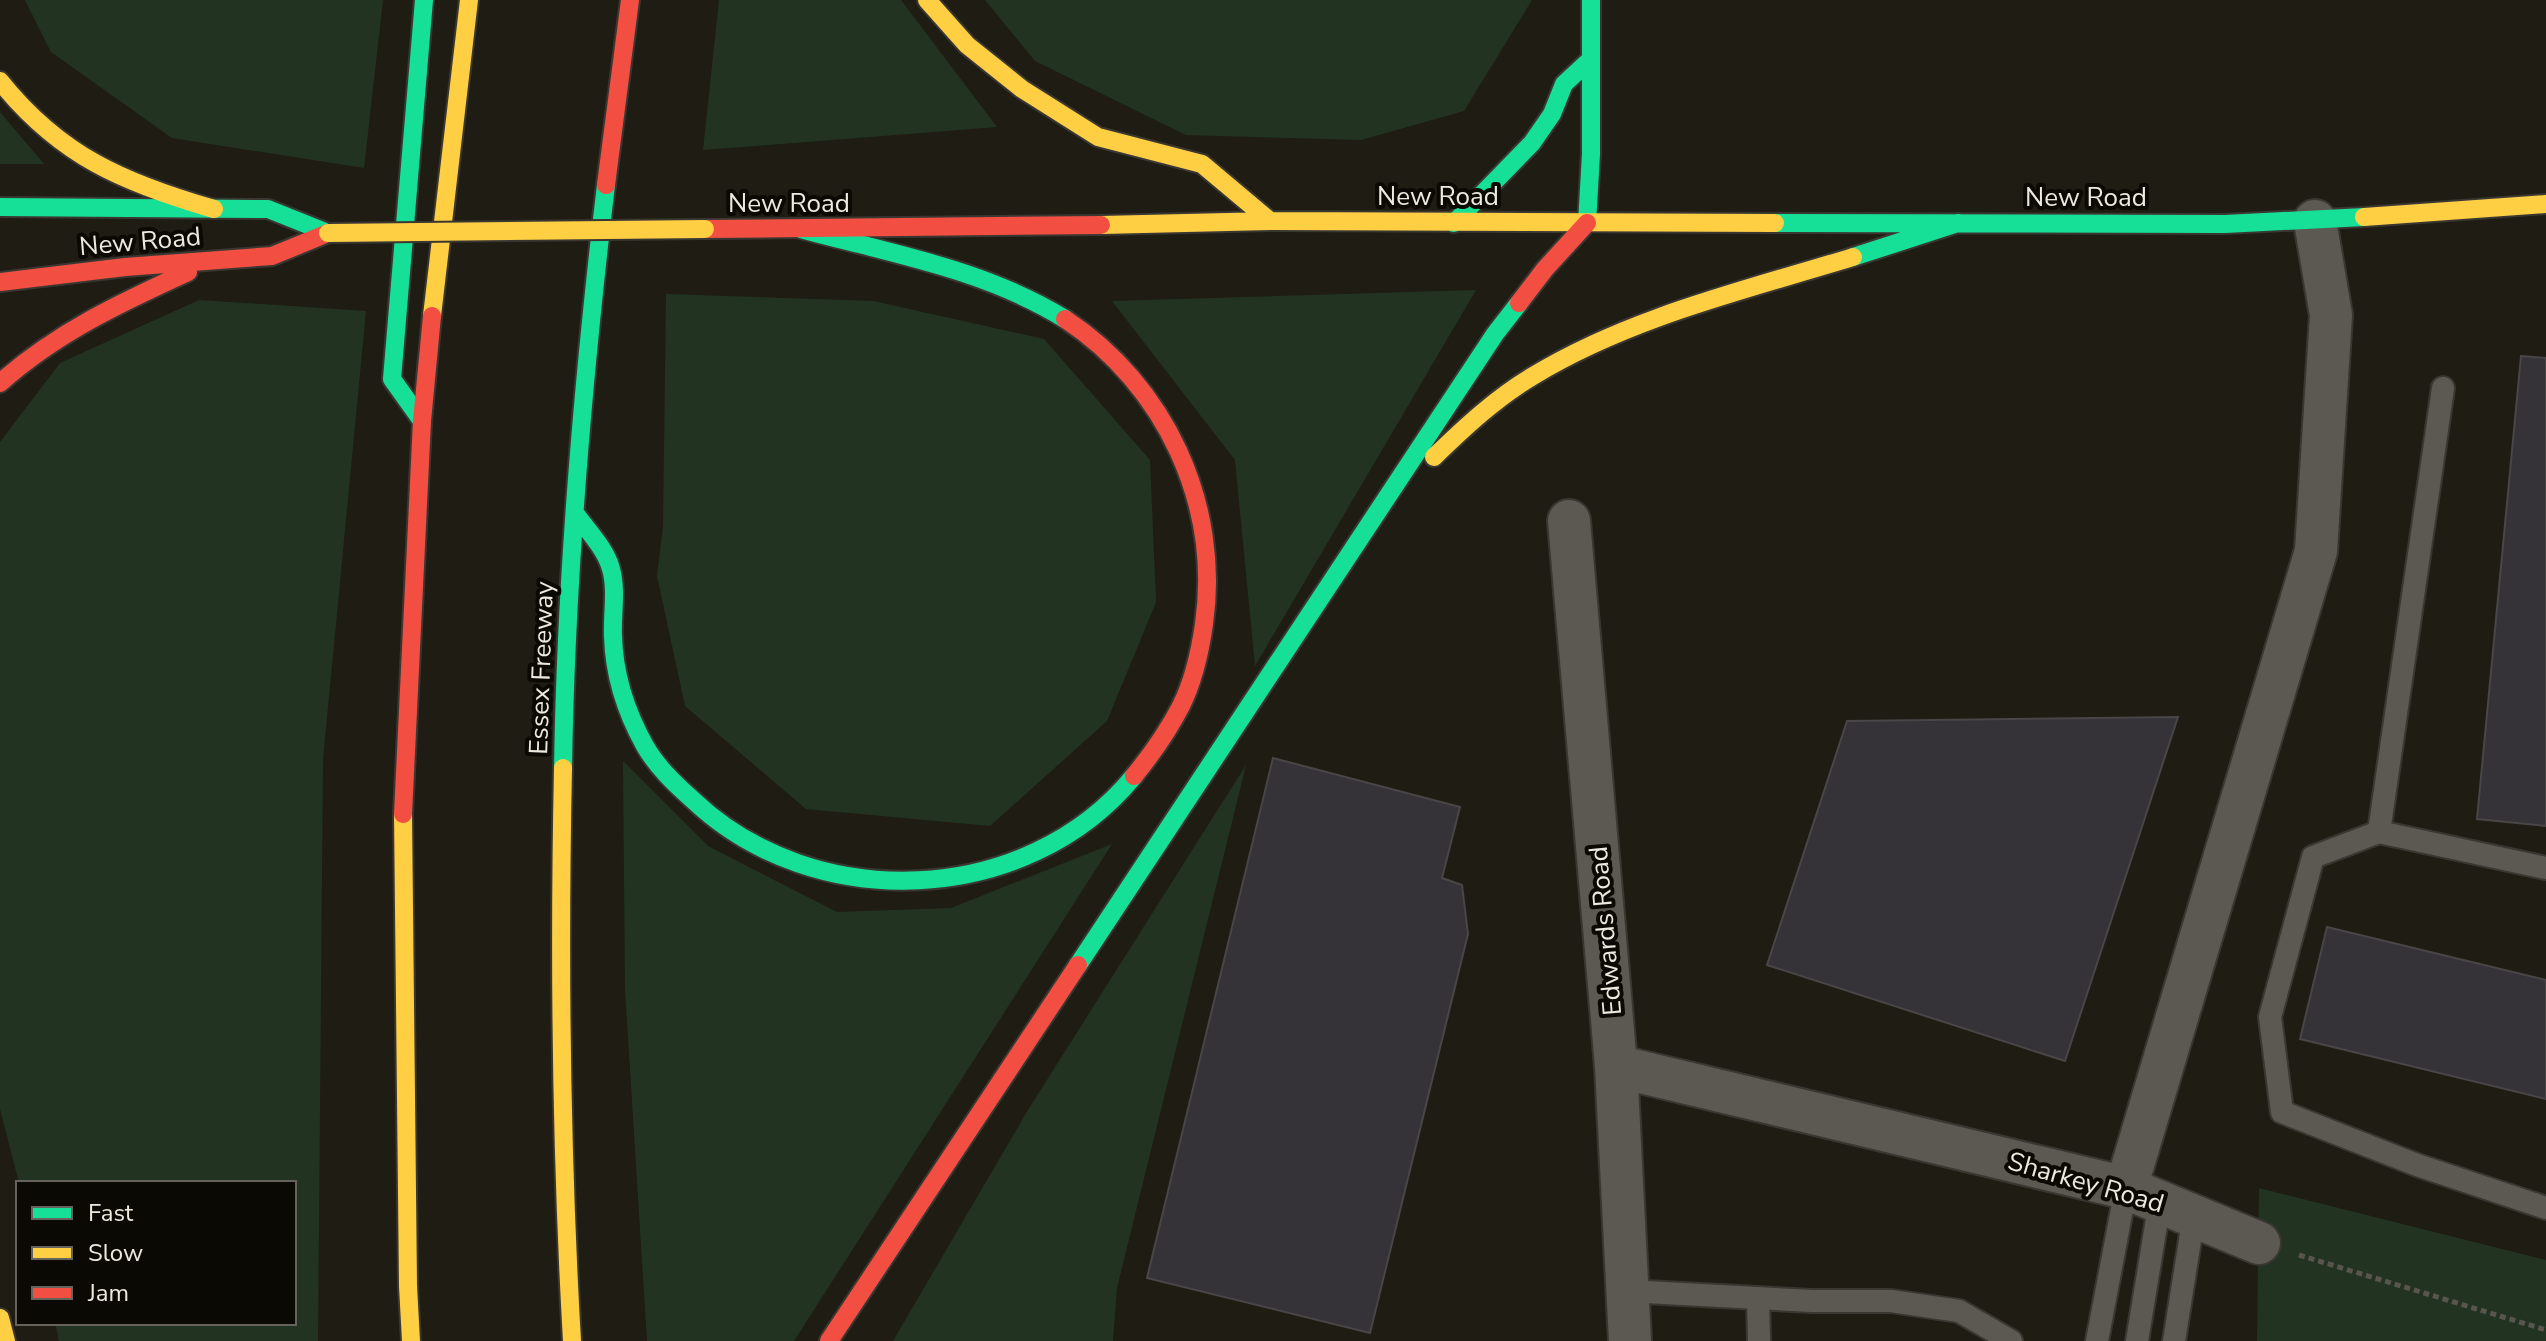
<svg xmlns="http://www.w3.org/2000/svg" width="2546" height="1341" font-family="'Nunito Sans',sans-serif">
  <rect width="100%" height="100%" fill="#1f1c14"/>
  <!-- green -->
  <path fill="#223421" d="M25,0H383L364,168L172,138L51,52Z
    M719,0H901L997,127L703,150Z
    M985,0H1532L1464,111L1361,140L1186,135L1035,61Z
    M0,112L44,164H0Z
    M1476,290L1255,666L1235,460L1112,301Z
    M666,294L873,301L1044,339L1150,460L1156,602L1107,721L990,826L806,809L685,706L657,576L663,526Z
    M199,300L366,311L323,759L318,1341H59L55,1323H294V1183H19L0,1109V442L60,363Z
    M623,761L708,846L837,912L951,908L1112,844L794,1341H647L625,990Z
    M1246,765L1117,1288L1113,1341H893L1028,1110Z
    M2259,1188L2546,1260V1341H2257Z"/>
  <!-- building -->
  <path fill="#363338" stroke="#484646" stroke-width="2" d="M2521,356L2546,358V826L2477,819Z
    M2178,717L2065,1061L1767,965L1847,721Z
    M1273,758L1460,807L1442,878L1462,885L1468,934L1370,1333L1147,1278Z
    M2327,927L2546,980V1099L2300,1039Z"/>
  <g fill="none" stroke-linecap="round" stroke-linejoin="round">
    <!-- lane casing -->
    <g stroke="#3a3732" stroke-width="26">
      <path id="lane" d="M2443,388L2379,832L2546,868
        M2379,832L2313,857L2270,1017L2282,1112L2417,1165L2546,1208
        M1627,1291L1812,1301H1891L1959,1311L2011,1341
        M1758,1298L1759,1341
        M2097,1341L2126,1188
        M2137,1341L2160,1201
        M2174,1341L2194,1215"/>
    </g>
    <!-- street casing -->
    <g stroke="#3a3732" stroke-width="46">
      <path id="street" d="M1569,521L1616,1066L1630,1341
        M1616,1066L2126,1188L2259,1243
        M2126,1188L2316,551L2331,315L2315,221"/>
    </g>
    <!-- fast casing -->
    <g stroke="#3a3732" stroke-width="22">
      <path id="fast" d="M0,207L268,209L328,233
        M1454,223L1532,143L1552,114L1564,84L1591,59
        M1587,223L1591,154V0
        M1775,223L2225,224L2364,217
        M801,229C892,254 984,269 1065,319
        M1853,257L1958,223
        M422,421L392,379L424,0
        M575,513C587,530 606,549 611,569C617,590 612,614 613,636C614,674 626,712 645,746C657,767 675,784 693,800C814,915 1027,907 1134,776
        M563,768C566,573 583,379 606,185
        M1078,965L1495,334L1519,303"/>
    </g>
    <!-- slow casing -->
    <g stroke="#3a3732" stroke-width="22">
      <path id="slow" d="M927,0L967,45L1022,89L1098,137L1202,164L1270,221
        M0,81C60,156 124,183 214,209
        M2364,217L2546,204
        M1101,225L1270,221L1775,223
        M432,316L469,0
        M1434,457C1465,427 1496,398 1533,376C1630,317 1746,290 1853,257
        M563,768C559,959 561,1150 572,1341
        M403,814L408,1286L411,1341
        M0,1318L6,1341"/>
    </g>
    <!-- jam casing -->
    <g stroke="#3a3732" stroke-width="22">
      <path id="jam" d="M606,185L630,0
        M705,229L1101,225
        M0,282L125,267L272,256L328,233
        M1519,303L1545,269L1587,223
        M1065,319C1165,385 1221,504 1204,624C1200,652 1194,680 1181,706C1168,731 1152,754 1134,776
        M0,383C56,333 120,303 188,272
        M403,814L422,421L432,316
        M829,1341L1078,965"/>
    </g>
    <!-- path -->
    <path stroke="#58554f" stroke-width="5" stroke-dasharray="6 4" stroke-linecap="butt" d="M2299,1255L2546,1330"/>
    <!-- lane -->
    <use href="#lane" stroke="#5c5953" stroke-width="22"/>
    <!-- street -->
    <use href="#street" stroke="#5c5953" stroke-width="42"/>
    <!-- fast -->
    <use href="#fast" stroke="#16e098" stroke-width="18"/>
    <!-- slow -->
    <use href="#slow" stroke="#ffcf43" stroke-width="18"/>
    <!-- jam -->
    <use href="#jam" stroke="#f24e42" stroke-width="18"/>
    <!-- slow-bridge casing -->
    <g stroke="#3a3732" stroke-width="22" stroke-linecap="butt">
      <path id="slow-bridge" d="M328,233L705,229"/>
    </g>
    <!-- slow-bridge -->
    <use href="#slow-bridge" stroke="#ffcf43" stroke-width="18"/>
  </g>
  <g text-anchor="middle" stroke-width="8" stroke-linejoin="round" paint-order="stroke">
    <!-- street labels -->
    <g font-size="26" fill="#ede9df" stroke="#0b0904">
      <text x="1438" y="205">New Road</text>
      <text x="2086" y="206">New Road</text>
      <text x="789" y="212">New Road</text>
      <text transform="translate(140 241) rotate(-5)" y="9">New Road</text>
      <text transform="translate(541 668) rotate(-88)" y="9">Essex Freeway</text>
      <text transform="translate(1605 931) rotate(-95)" y="9">Edwards Road</text>
      <text transform="translate(2086 1182) rotate(16)" y="9">Sharkey Road</text>
    </g>
  </g>
  <!-- legend -->
  <rect x="16" y="1181" width="280" height="144" fill="#0b0904" stroke="#65635c" stroke-width="2"/>
  <rect x="32" y="1207" width="40" height="12" fill="#16e098" stroke="#65635c" stroke-width="2"/>
  <text x="88" y="1221" font-size="24" fill="#ede9df">Fast</text>
  <rect x="32" y="1247" width="40" height="12" fill="#ffcf43" stroke="#65635c" stroke-width="2"/>
  <text x="88" y="1261" font-size="24" fill="#ede9df">Slow</text>
  <rect x="32" y="1287" width="40" height="12" fill="#f24e42" stroke="#65635c" stroke-width="2"/>
  <text x="88" y="1301" font-size="24" fill="#ede9df">Jam</text>
</svg>
